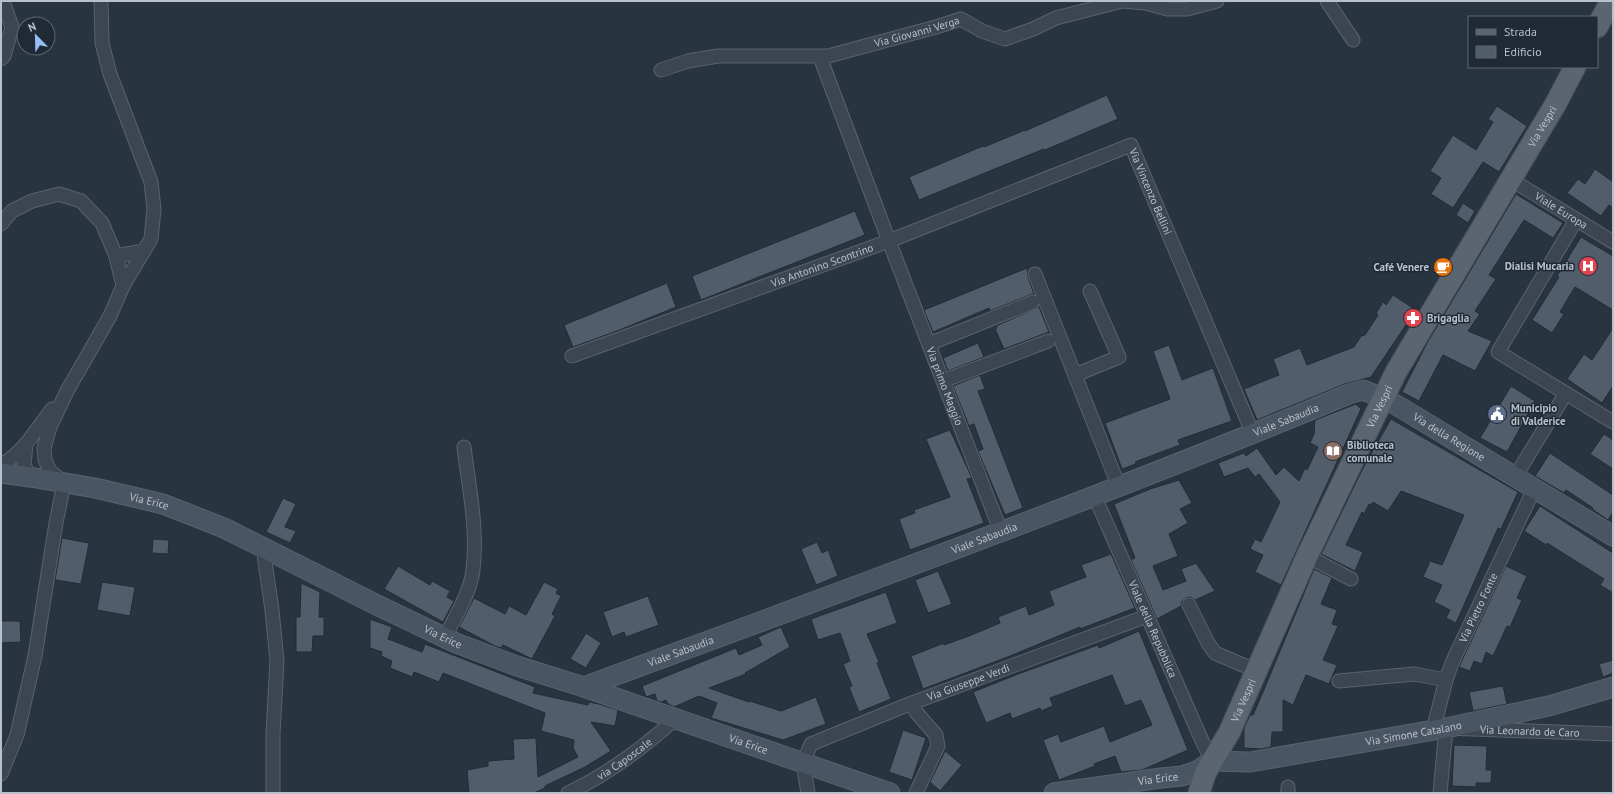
<svg xmlns="http://www.w3.org/2000/svg" width="1614" height="794" font-family="'PT Sans',sans-serif">
  <rect width="100%" height="100%" fill="#283440"/>
  <!-- building -->
  <path fill="#515d6b" stroke="#222c37" d="M1107,95L1118,119L1045,150L1044,149L1002,166L919,200L909,177L983,146L984,147L1025,130V131Z
    M1497,106L1527,126L1499,172L1483,162L1453,208L1431,194L1441,178L1430,171L1453,135L1476,150L1493,122L1488,119Z
    M1595,169L1613,182V208L1609,205L1601,216L1567,193L1578,179L1585,184Z
    M1516,194L1563,223L1553,238L1524,220L1489,275L1496,279L1475,311L1480,314L1468,331L1492,341L1475,371L1443,355L1419,401L1402,392L1427,343Z
    M1463,203L1475,211L1468,223L1456,215Z
    M855,211L865,235L701,300L692,276Z
    M1581,237L1613,256V310L1575,287L1560,312L1564,314L1552,333L1532,320L1559,277L1557,276Z
    M1027,268L1028,277L1034,294L1030,295L990,311L989,308L933,332L924,310Z
    M667,283L676,307L617,331L573,347L564,325Z
    M1393,295L1416,310L1371,377L1345,384L1257,420L1244,389L1279,375L1273,359L1300,348L1307,365L1354,347L1361,336L1365,335L1378,315L1376,313L1383,302L1386,305Z
    M1039,307L1049,332L1004,349L995,329L997,328L996,326Z
    M1613,328V386L1602,403L1567,379L1584,354L1592,360Z
    M978,343L984,357L948,371L943,358Z
    M1169,345L1182,380L1213,368L1232,421L1178,440L1180,445L1135,462L1136,464L1122,469L1105,423L1170,399L1153,351Z
    M980,375L985,389L978,391L1023,508L1005,515L978,451L983,449L974,424L969,426L953,386Z
    M1511,386L1535,401L1507,452L1480,438Z
    M1356,404L1361,409L1281,585L1255,572L1263,555L1250,549L1255,539L1261,542L1280,502L1259,474L1255,477L1248,468L1224,477L1218,463L1244,453L1246,456L1257,448L1276,475L1284,467L1299,481L1305,468L1307,470L1318,447L1310,443L1314,434L1315,420Z
    M1391,419L1518,492L1501,529L1498,528L1456,623L1446,618L1450,610L1434,602L1442,585L1423,577L1430,561L1442,565L1464,515L1401,491L1388,511L1373,502L1371,505L1369,504L1364,514L1362,512L1346,545L1363,552L1355,571L1321,554L1364,466Z
    M950,430L972,478L967,479L984,523L910,550L899,519L915,513L914,510L950,497L926,439Z
    M1604,434L1613,440V469L1590,454Z
    M1550,453L1613,495V512L1608,520L1592,509L1593,508L1566,490L1564,493L1535,476Z
    M1179,480L1192,503L1180,509L1188,523L1169,534L1178,556L1153,566L1163,590L1186,581L1181,569L1196,563L1215,591L1195,600L1190,597L1186,598L1182,601L1181,606L1157,619L1131,560L1135,558L1114,504L1150,489Z
    M283,498L296,504L285,527L296,531L290,543L266,532Z
    M1540,506L1613,553V593L1600,585L1604,579L1547,543L1546,545L1524,531Z
    M62,538L89,543L81,584L55,580Z
    M153,539L169,540L168,554L152,553Z
    M817,542L822,553L828,550L838,576L816,585L801,549Z
    M1111,554L1135,608L1080,629V627L1010,656L923,689L911,656L944,643V645L969,636L1000,623L998,617L1026,606L1029,615L1054,605L1049,591L1086,577L1081,565Z
    M398,566L430,585L432,581L450,591L447,597L454,601L443,622L384,589Z
    M1506,566L1527,576L1517,598L1522,600L1510,627L1507,626L1493,656L1486,652L1482,664L1474,661L1470,671L1459,667Z
    M1314,569L1332,578L1321,604L1337,610L1332,624L1338,626L1323,660L1337,665L1329,684L1306,675L1293,705L1283,700V732H1272L1271,747L1261,749L1244,748V728L1250,715H1253L1263,692Z
    M938,571L952,604L928,613L915,580Z
    M102,582L135,587L130,616L97,610Z
    M544,582L558,589L556,593L561,596L552,614L555,616L532,659L503,645L501,648L495,646L459,627L474,598L505,614L509,606L526,615Z
    M301,583L320,592L319,617H324V636H313L312,652H296V617H300Z
    M886,592L897,623L867,634L879,662L877,663L891,699L859,712L849,687L852,686L843,664L850,661L840,633L818,640L811,619Z
    M648,596L659,625L626,637L624,632L612,637L603,612Z
    M370,619L392,627L388,639L422,652L425,644L535,687L533,693L588,705L589,702L599,704L618,710L615,726L591,722L611,751L585,767L545,786V788L534,793H469L467,770L488,766V761L514,759L513,739L536,738L538,777L578,757L573,748L574,740L541,731L545,713L443,673L439,682L414,672L412,677L390,668L392,661L381,656L382,652L370,648Z
    M1,621H20L21,642L1,643Z
    M781,627L790,647L745,673L746,674L709,688L749,702L750,701L781,711L816,697L826,724L783,740L711,718L717,703L699,696L674,707L668,704L666,700L661,702L657,701L655,694L646,697L642,686L736,648L739,655L762,645L758,637Z
    M1139,631L1188,750L1142,770L1121,772L1115,756L1094,764L1095,766L1059,780L1043,740L1058,734L1061,742L1104,726L1110,742L1152,725L1141,700L1125,706L1112,675L1050,698L1053,706L1041,711L1040,708L1012,719L1010,713L986,723L973,692L1018,674L1098,645L1099,648Z
    M586,633L601,643L586,668L570,659Z
    M1613,660V673L1603,677L1599,664Z
    M1503,686L1507,704L1473,711L1469,692Z
    M903,730L926,738L912,780L889,772Z
    M1454,745L1487,746L1486,770H1492L1491,783H1476V787L1452,786Z
    M945,751L962,765L940,791L930,782Z"/>
  <g fill="none" stroke-linecap="round" stroke-linejoin="round">
    <!-- street casing -->
    <g stroke="#59636d" stroke-width="15">
      <g id="street">
        <path d="M101,1L102,43L110,74L151,182L154,209L151,239L123,286"/>
        <path d="M1327,1L1353,40"/>
        <path id="s1" d="M820,57L889,241L1001,532"/>
        <path d="M1,59L4,56L12,27L3,1"/>
        <path id="s2" d="M661,70L688,61L718,56H828L936,27L961,19L982,31L1005,39L1033,29L1056,18L1122,1L1146,3L1168,9H1187L1217,1"/>
        <path id="s3" d="M1510,179L1613,242"/>
        <path d="M1576,220L1498,352L1613,422"/>
        <path d="M1,224L12,211L32,201L59,194L81,201L102,223L116,256L123,286L110,316L67,391L50,427L44,448L45,460L50,471L64,483L56,523L35,656L17,735L1,774"/>
        <path d="M116,256L144,251"/>
        <path d="M1035,274L1119,487"/>
        <path d="M929,344L1033,302"/>
        <path id="s4" d="M572,356L889,241L1131,145L1253,434"/>
        <path d="M1075,375L1119,357L1090,291"/>
        <path d="M943,381L1048,341"/>
        <path d="M26,445L24,465L30,477"/>
        <path d="M1,465C24,452 36,430 52,409"/>
        <path d="M1515,477L1566,393"/>
        <path id="s5" d="M1095,497L1203,743L1212,761"/>
        <path d="M263,548L272,610L277,661L273,734V791"/>
        <path d="M1307,556L1351,579"/>
        <path d="M1189,605L1208,643L1215,653L1257,671"/>
        <path d="M445,638C455,616 470,594 473,570C478,529 469,488 464,447"/>
        <path d="M1339,681L1414,674L1446,680"/>
        <path d="M912,703L916,712L936,735L938,746L916,793"/>
        <path id="s6" d="M1433,730L1446,680L1452,663L1534,489"/>
        <path id="s7" d="M568,793C608,774 643,748 675,719"/>
        <path id="s8" d="M808,793L803,763L811,744L912,703L1147,616"/>
        <path d="M1288,793V787"/>
        <path id="s9" d="M1440,793L1446,728L1613,734"/>
      </g>
    </g>
    <!-- secondary casing -->
    <g stroke="#59636d" stroke-width="21">
      <g id="secondary">
        <path id="s10" d="M1,473L30,477L95,488L163,504L224,528L377,605L456,643L517,666L584,687L890,793"/>
        <path id="s11" d="M584,687C840,592 1097,499 1349,394L1363,390L1383,398L1398,406L1613,536"/>
        <path id="s12" d="M1054,793L1161,778L1182,776L1197,771L1212,761L1250,762L1446,728L1549,706L1613,687"/>
      </g>
    </g>
    <!-- primary casing -->
    <g stroke="#48515c" stroke-width="23">
      <g id="primary">
        <path d="M1597,27L1611,1"/>
        <path id="s13" d="M1199,793L1205,774L1212,761L1229,733L1307,556L1396,372L1555,105L1575,67"/>
      </g>
    </g>
    <!-- street -->
    <use href="#street" stroke="#3c4550" stroke-width="13"/>
    <!-- secondary -->
    <use href="#secondary" stroke="#4a5563" stroke-width="19"/>
    <!-- primary -->
    <use href="#primary" stroke="#5a6570" stroke-width="21"/>
  </g>
  <!-- icons -->
  <defs>
    <g id="hospital-disc" transform="scale(1)"><circle r="9.5" fill="#e0444e" stroke="#202a35"/><path d="M-5-5h3v3.5h4V-5h3V5h-3V1.5h-4V5h-3Z" fill="#fff"/></g>
    <g id="cafe-disc" transform="scale(1)"><circle r="9.5" fill="#e8710a" stroke="#202a35"/><path d="M-5.5-4.5H6V0H3Q3 3.5 0 3.5H-2.5Q-5.5 3.5-5.5 0ZM3-3.2v2h1.7v-2ZM-6 4.5H4V6H-6Z" fill="#fff"/></g>
    <g id="pharmacy-disc" transform="scale(1)"><circle r="9.5" fill="#e0444e" stroke="#202a35"/><path d="M-2-6h4v4h4v4h-4v4h-4v-4h-4v-4h4Z" fill="#fff"/></g>
    <g id="civic-disc" transform="scale(1)"><circle r="9.5" fill="#5c6f8a" stroke="#202a35"/><path d="M-.6-6.5H3V-4.5H.6V-3L4-1V1h2V6H-6V1h2V-1L-.6-3ZM-1.2 2.5V6h2.4V2.5Z" fill="#fff"/></g>
    <g id="library-disc" transform="scale(1)"><circle r="9.5" fill="#8d6e63" stroke="#202a35"/><path d="M-6-4Q-3-5.5-.7-3.5V5Q-3 3-6 4ZM6-4Q3-5.5 .7-3.5V5Q3 3 6 4Z" fill="#fff"/></g>
  </defs>
  <g fill-rule="evenodd">
    <use href="#hospital-disc" x="1588" y="266"/>
    <use href="#cafe-disc" x="1443" y="267"/>
    <use href="#pharmacy-disc" x="1413" y="318"/>
    <use href="#civic-disc" x="1497" y="414"/>
    <use href="#library-disc" x="1333" y="451"/>
  </g>
  <g text-anchor="middle" stroke-width="3" stroke-linejoin="round" paint-order="stroke">
    <!-- street labels -->
    <g font-size="11" fill="#b8c0ca" stroke="#202a35">
      <text dy="4" stroke="none"><textPath href="#s2" startOffset="261">Via Giovanni Verga</textPath></text>
      <text dy="4" stroke="none"><textPath href="#s13" startOffset="751">Via Vespri</textPath></text>
      <text dy="4" stroke="none"><textPath href="#s4" startOffset="648">Via Vincenzo Bellini</textPath></text>
      <text dy="4" stroke="none"><textPath href="#s3" startOffset="60">Viale Europa</textPath></text>
      <text dy="4" stroke="none"><textPath href="#s4" startOffset="266">Via Antonino Scontrino</textPath></text>
      <text dy="4" stroke="none"><textPath href="#s1" startOffset="352">Via primo Maggio</textPath></text>
      <text dy="4" stroke="none"><textPath href="#s13" startOffset="427">Via Vespri</textPath></text>
      <text dy="4" stroke="none"><textPath href="#s11" startOffset="751">Viale Sabaudia</textPath></text>
      <text dy="4" stroke="none"><textPath href="#s11" startOffset="932">Via della Regione</textPath></text>
      <text dy="4" stroke="none"><textPath href="#s10" startOffset="151">Via Erice</textPath></text>
      <text dy="4" stroke="none"><textPath href="#s11" startOffset="427">Viale Sabaudia</textPath></text>
      <text dy="4" stroke="none"><textPath href="#s6" startOffset="131">Via Pietro Fonte</textPath></text>
      <text dy="4" stroke="none"><textPath href="#s5" startOffset="144">Viale della Repubblica</textPath></text>
      <text dy="4" stroke="none"><textPath href="#s10" startOffset="475">Via Erice</textPath></text>
      <text dy="4" stroke="none"><textPath href="#s11" startOffset="103">Viale Sabaudia</textPath></text>
      <text dy="4" stroke="none"><textPath href="#s8" startOffset="220">Via Giuseppe Verdi</textPath></text>
      <text dy="4" stroke="none"><textPath href="#s13" startOffset="103">Via Vespri</textPath></text>
      <text dy="4" stroke="none"><textPath href="#s9" startOffset="149">Via Leonardo de Caro</textPath></text>
      <text dy="4" stroke="none"><textPath href="#s12" startOffset="367">Via Simone Catalano</textPath></text>
      <text dy="4" stroke="none"><textPath href="#s10" startOffset="799">Via Erice</textPath></text>
      <text dy="4" stroke="none"><textPath href="#s7" startOffset="66">via Caposcale</textPath></text>
      <text dy="4" stroke="none"><textPath href="#s12" startOffset="105">Via Erice</textPath></text>
    </g>
    <!-- poi labels -->
    <g font-size="11" font-weight="bold" fill="#b8c0ca" stroke="#202a35" text-anchor="start">
      <text x="1574" y="270" text-anchor="end">Dialisi Mucaria</text>
      <text x="1429" y="271" text-anchor="end">Café Venere</text>
      <text x="1427" y="322">Brigaglia</text>
      <text x="1511" y="412">Municipio<tspan x="1511" dy="13">di Valderice</tspan></text>
      <text x="1347" y="449">Biblioteca<tspan x="1347" dy="13">comunale</tspan></text>
    </g>
  </g>
  <!-- border -->
  <rect width="1614" height="794" fill="none" stroke="#b8c0ca" stroke-width="4"/>
  <!-- legend -->
  <rect x="1468" y="16" width="130" height="52" fill="#202a35" stroke="#5d6671"/>
  <rect x="1476" y="29" width="20" height="6" fill="#5a6570" stroke="#5d6671"/>
  <text x="1504" y="36" font-size="12" fill="#b8c0ca">Strada</text>
  <rect x="1476" y="46" width="20" height="12" fill="#515d6b" stroke="#5d6671"/>
  <text x="1504" y="56" font-size="12" fill="#b8c0ca">Edificio</text>
  <!-- north arrow -->
  <g transform="translate(36 36) rotate(337)"><circle r="19" fill="#202a35" stroke="#5d6671"/>
  <path d="M0-3L7 15L0 10L-7 15Z" fill="#95bff2"/>
  <text y="-6" font-size="11" font-weight="bold" text-anchor="middle" fill="#b8c0ca">N</text>
  </g>
</svg>
